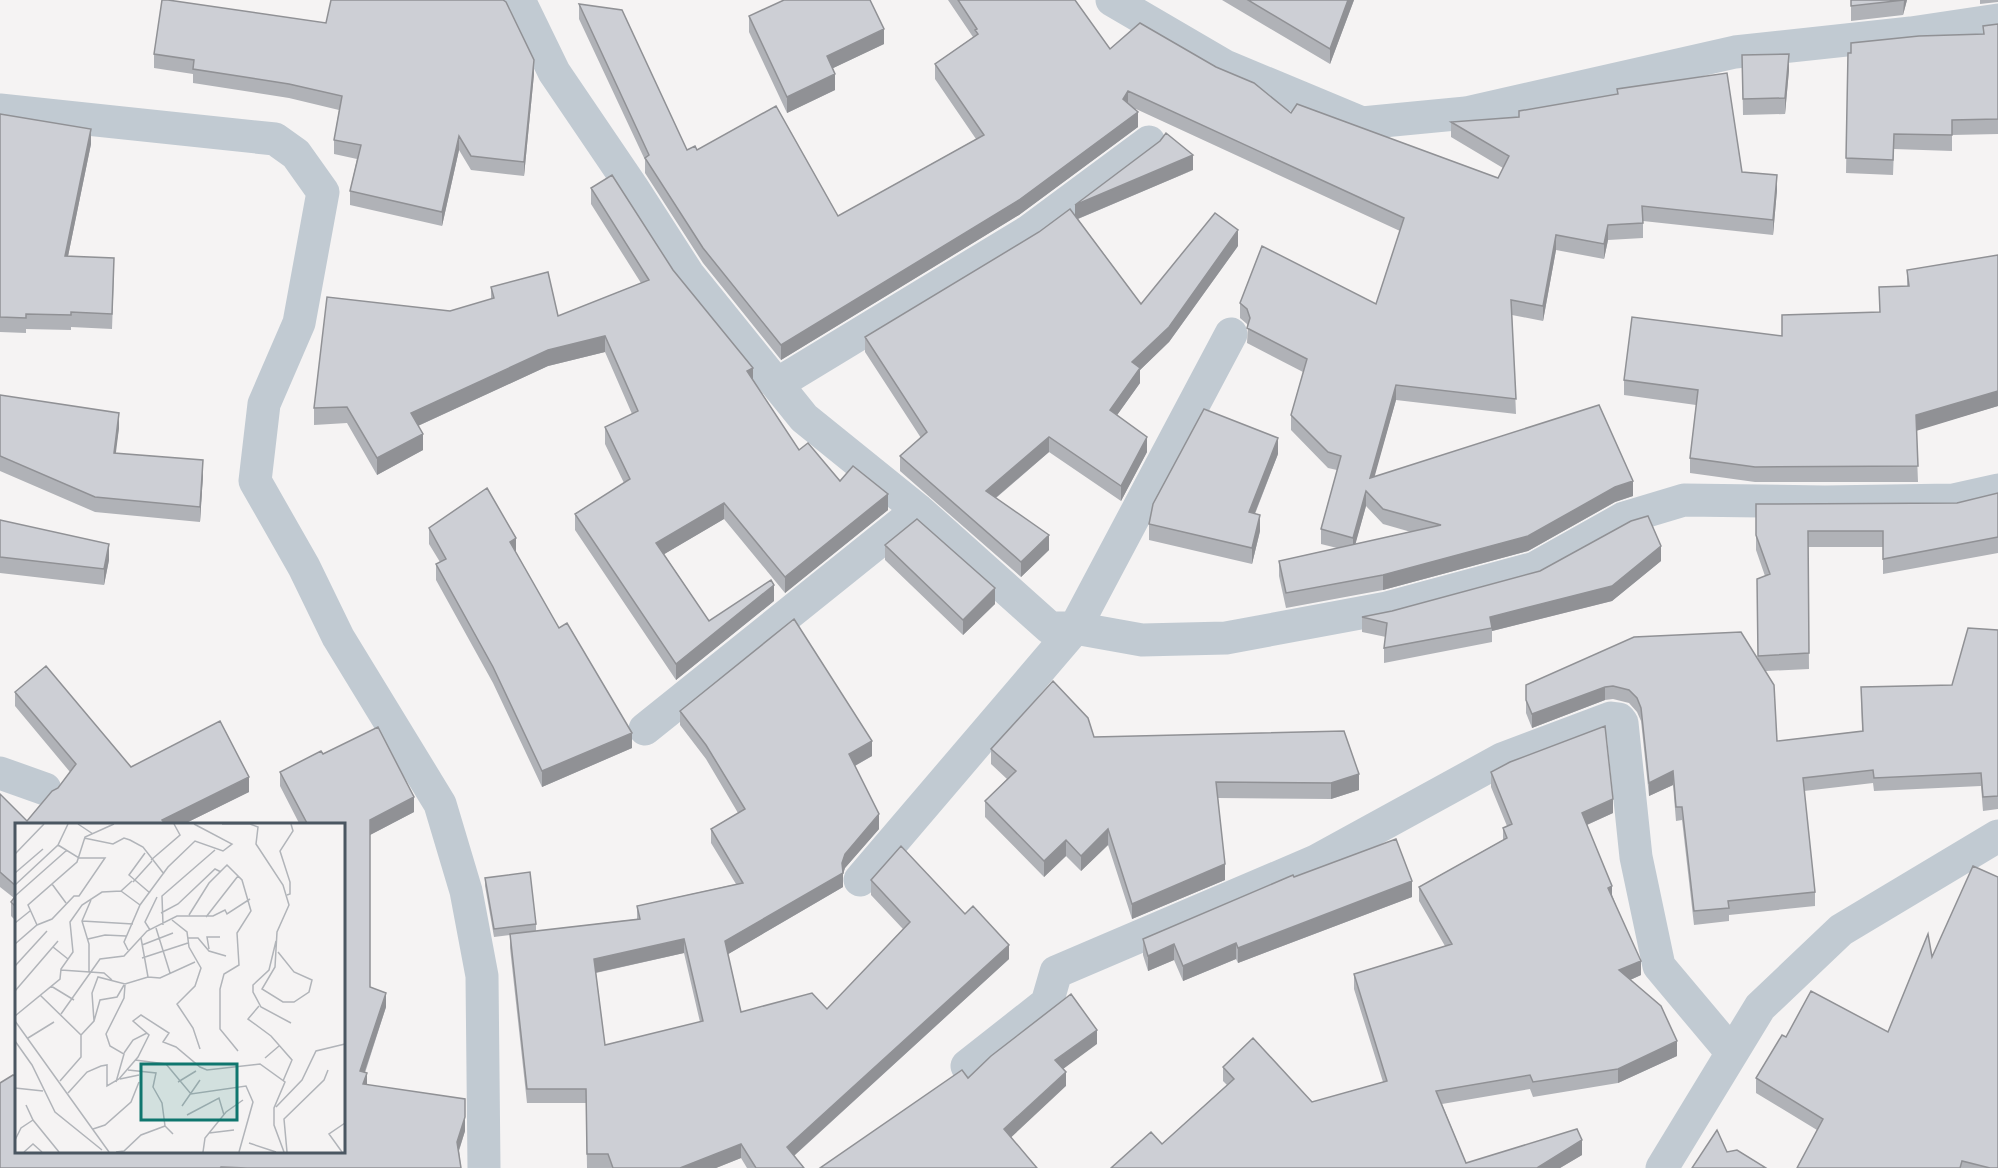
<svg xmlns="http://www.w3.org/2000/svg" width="1998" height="1168" font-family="Montserrat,sans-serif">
  <rect width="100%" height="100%" fill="#f5f3f3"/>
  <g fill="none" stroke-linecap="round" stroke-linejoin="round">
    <!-- minor -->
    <path stroke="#c1cad2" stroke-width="33" d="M514,0L520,2L554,72L632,187L688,274L804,418L918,510L1050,628H1075L1142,640L1226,638L1387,608L1535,568L1624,518L1684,500L1825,502L1953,500L1998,490
      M1112,0L1225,66L1362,123L1466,113L1735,52L1911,33L1998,20
      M0,110L275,139L296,154L323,192L299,323L264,404L255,481L304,567L338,637L440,804L466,891L482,976L484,1168
      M777,384L1029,231L1149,142
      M645,729L918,510
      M0,773L45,789
      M860,880L1075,628L1231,334
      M967,1066L1047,1003L1056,972L1316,861L1502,759L1611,718L1619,719L1622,723L1636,857L1659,966L1732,1053
      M1662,1168L1760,1007L1841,930L1998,836"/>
  </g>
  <!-- wall -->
  <path fill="#b0b2b7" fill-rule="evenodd" d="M948,0H1075L1110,49L1291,113L1498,178L1503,168L1451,137V122L1519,117L1617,95V89L1742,172L1777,190L1773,235L1643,221V238L1608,240L1604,259L1556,250L1543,321L1512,315L1516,414L1396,400L1374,476L1633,496L1615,502L1528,551L1383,590L1286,608L1279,576V561L1337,548L1321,544V529L1337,470L1328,468L1291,430V415L1303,372L1247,343L1248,327L1247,324L1240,318V303L1376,304L1400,231L1136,109L1138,127L1019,215L781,360L703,263L645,173V160L579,19V4L687,150H697L838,216L976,139L935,79V64L973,37ZM1366,506L1383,524L1411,532L1355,544Z
    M1222,0H1354L1330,64Z
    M1851,0H1907L1903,15L1851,21Z
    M1980,0H1998V2L1980,4Z
    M749,16L884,44L833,68L835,90L787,113L749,32Z
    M1998,24V134L1952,135V151L1894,149L1893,175L1846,173L1848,53L1983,34V26Z
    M154,54L534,74L524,176L471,170L459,150L442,226L350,205V191L357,159L334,154V140L339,110L289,98L193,83V74L154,68Z
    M1742,55L1789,70L1785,114L1743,115Z
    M0,114L91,144L68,256L114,273L112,329L71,327V330L26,329V333L0,332Z
    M1193,170L1078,219L1141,304L1238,246L1169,342L1140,370V383L1117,415L1147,452L1121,501L1049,452L996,498L1049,550L1021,577L900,471V456L921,438L865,352V337L1075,215Z
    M591,188L673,270L753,380L799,450L840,481L888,510L785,593L724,519L664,554L709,621L774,601L676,680L575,530V514L624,483L605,444V427L632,414L605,352L548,366L418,426L423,450L377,475L347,423L314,425V408L491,299V287L558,316L641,283L591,204Z
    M1907,270L1998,406L1916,430L1918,482H1755L1690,473V458L1696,405L1624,395V380L1782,336L1879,312L1907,286Z
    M0,395L119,428L115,453L203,475L200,522L95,512L0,471Z
    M1278,454L1255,514L1260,531L1252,564L1149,540V524Z
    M1998,493V553L1883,574V547H1808L1809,669L1766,671L1777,741L1862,731L1861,687L1952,685L1998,630V809L1983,811L1981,786L1874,791L1873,783L1804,791L1815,892V906L1729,915V921L1694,925L1682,820L1676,821L1673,785L1649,796L1641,721L1637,712L1629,703L1613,699L1605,700L1532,728L1526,713V685L1758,658L1757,579L1765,576L1756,550V504L1957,503Z
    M0,520L109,560L104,585L0,573Z
    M429,528L516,554L559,628L632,748L542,787L493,683L436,580V564L440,562L429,544Z
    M885,545L995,604L963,635L885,560Z
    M1661,561L1612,601L1492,631V642L1384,663V648L1386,637L1362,632V617Z
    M15,692L131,767L249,792L182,825H16V921L11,916V902L14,898L0,887V794L27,821L58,788L70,772L15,706Z
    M680,711L872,756L855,766L879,829L845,868L843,874V887L728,954L741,1012L827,1009L903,929L871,895V880L965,914L1009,959L794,1156L804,1168H747L741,1158L716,1168H587L586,1103H527L510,948V935L494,937L485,886V878L536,924V931L637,919V906L736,884L711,843V829L738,813L706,759L680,725ZM684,953L700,1022L605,1045L596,973Z
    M1344,731L1359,790L1331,799L1218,798L1225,880L1132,919L1108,845L1081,871L1066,856L1044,877L985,817V801L1007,779L991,764V749L1094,737Z
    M323,754L414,812L370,835V987L386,1007L365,1073L367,1084L465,1131L459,1151L461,1168H0L344,825H300L280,786V772Z
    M1491,772L1613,813L1587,825L1641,975L1630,980L1677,1056L1618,1083L1533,1097L1530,1089L1442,1104L1466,1163L1582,1155L1560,1168H1111L1162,1144L1227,1085L1223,1081V1067L1312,1102L1383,1082L1354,989V974L1445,946L1419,901V887L1503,840V828L1507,826L1491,787Z
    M1294,877L1412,897L1238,963L1236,959L1183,981L1174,960L1148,971L1143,955V939Z
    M1932,957L1998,1168H1797L1817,1130L1756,1093V1078L1786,1037L1888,1032Z"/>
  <!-- shaded-wall -->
  <path fill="#909195" d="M1348,0H1354L1330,64V49Z
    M1904,0H1907L1903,15Z
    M884,29V44L827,71V56Z
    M1789,54V70L1785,114V98Z
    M534,60V74L524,176V162Z
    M835,74V90L787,113V97Z
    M1128,91V106L1123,99Z
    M1138,112V127L1019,215L781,360V345Z
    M91,129V144L65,271V256Z
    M459,136V150L442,226V212Z
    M1193,155V170L1075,220V205Z
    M1777,175V190L1773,235V220Z
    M1608,225V240L1604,259V244Z
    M1238,230V246L1169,342L1140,370V383L1110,425V410L1132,362Z
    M1556,235V250L1543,321V306Z
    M605,336V352L548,366L411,429V413L548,350Z
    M753,368V384L747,371Z
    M1396,385V400L1370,493V478Z
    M1998,391V406L1916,431V415Z
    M119,413V428L114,468V453Z
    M423,434V450L377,475V458Z
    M1049,437V452L986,506V491Z
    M1147,437V452L1121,501V486Z
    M1278,438V454L1249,528V512Z
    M203,460V475L200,522V507Z
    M1633,481V496L1615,502L1528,551L1383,590V575L1615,487Z
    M1366,491V506L1353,553V538Z
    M888,494V510L785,593V577Z
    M724,503V519L656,559V543Z
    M1260,515V531L1252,564V548Z
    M1049,535V550L1021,577V562Z
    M516,538V554L510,542Z
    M109,544V560L104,585V569Z
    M1661,546V561L1612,601L1492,631L1490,617Z
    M774,585V601L676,680V664Z
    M995,588V604L963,635V620Z
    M1605,687V700L1532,728V714Z
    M632,733V748L542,787V771Z
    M872,741V756L849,769V754Z
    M1673,771V785L1649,796V783Z
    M1359,774V790L1331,799V783Z
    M249,777V792L182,825H162V820Z
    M414,797V812L370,835V820Z
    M1613,799V813L1582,827V813Z
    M879,814V829L845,868L843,874V887L725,956V941L842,863L845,854Z
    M1108,829V845L1081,871V856Z
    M1066,840V856L1044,877V861Z
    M1225,864V880L1132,919V904Z
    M1412,881V897L1238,963V948Z
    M1612,886V900L1608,888Z
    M684,939V953L594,973V959Z
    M1236,943V959L1183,981V966Z
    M1174,944V960L1148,971V956Z
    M1009,945V959L787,1162V1147Z
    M1641,961V975L1619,985V970Z
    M386,993V1007L360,1086V1071Z
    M1097,1030V1044L1055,1075V1060Z
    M1677,1041V1056L1618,1083V1069Z
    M1066,1072V1086L1004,1144V1129Z
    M367,1073V1088L363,1084Z
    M465,1117V1131L457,1156V1142Z
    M1582,1140V1155L1560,1168H1537Z
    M741,1144V1158L716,1168H680Z"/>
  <!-- building -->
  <path fill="#cdcfd5" stroke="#909195" stroke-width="1.5" fill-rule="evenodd" d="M162,0H168L326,23L331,0H503L506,2L534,60L524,162L471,156L459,136L442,212L350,191L361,145L334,140L342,96L289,84L193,69L194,60L154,54Z
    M784,0H870L884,29L827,56L835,74L787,97L749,16Z
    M958,0H1075L1110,49L1140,23L1216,67L1254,83L1291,113L1297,104L1498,178L1509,156L1451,122L1519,117V111L1618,94L1617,89L1727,73L1742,172L1777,175L1773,220L1642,206L1643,223L1608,225L1604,244L1556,235L1543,306L1511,300L1516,399L1396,385L1370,478L1599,405L1633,481L1615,487L1528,536L1383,575L1286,593L1279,561L1441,525L1383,509L1366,491L1353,538L1321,529L1341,456L1328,452L1291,415L1307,359L1247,328L1250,318L1247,309L1240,303L1262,246L1376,304L1404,218L1128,91L1123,99L1138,112L1019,200L781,345L703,248L645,158L649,155L579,4L622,10L687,150L695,146L697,150L776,106L838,216L984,135L935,64L978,34L975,30L977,29Z
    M1248,0H1348L1330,49Z
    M1851,0H1904L1851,6Z
    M1998,24V119L1952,120V135L1894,134L1893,160L1846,158L1848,53H1851V43L1919,36L1984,34L1983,26Z
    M1789,54L1785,98L1743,99L1742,55Z
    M0,114L91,129L65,256L114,258L112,314L71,312V315L26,314V318L0,317Z
    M1166,133L1193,155L1075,205L1160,141Z
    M612,175L673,270L753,368L747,371L799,450L808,443L840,481L853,466L888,494L785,577L724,503L656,543L709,621L771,580L774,585L676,664L575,514L630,479L605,427L638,411L605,336L548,350L411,413L423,434L377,458L347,407L314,408L327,297L450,311L494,298L491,287L548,272L558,316L649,280L591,188Z
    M1070,209L1141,304L1215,213L1238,230L1169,327L1132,362L1140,368L1110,410L1147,437L1121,486L1049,437L986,491L1049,535L1021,562L900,456L927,432L865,337L1039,232Z
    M1998,255V391L1916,415L1918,466L1755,467L1690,458L1698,390L1624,380L1632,317L1782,336V315L1880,312L1879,287L1909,286L1907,270Z
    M0,395L119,413L114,453L203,460L200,507L95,497L0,456Z
    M1204,409L1278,438L1249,512L1260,515L1252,548L1149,524L1153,504Z
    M487,488L516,538L510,542L559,628L567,623L632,733L542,771L493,667L436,564L446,559L429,528Z
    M1998,493V537L1883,559V531H1808L1809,653L1758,656L1757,579L1770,574L1756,535V504L1957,503Z
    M1648,516L1661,546L1612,586L1490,617L1492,628L1384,648L1387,623L1362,617L1392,611L1540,571L1631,521Z
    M917,519L995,588L963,620L885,545Z
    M0,520L109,544L104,569L0,557Z
    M794,619L872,741L849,754L879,814L845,854L842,863L843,873L725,941L741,1012L812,993L827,1009L910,922L871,880L901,846L965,914L973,906L1009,945L787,1147L804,1168H756L741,1144L680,1168H613L608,1154H587L586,1089H527L510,934L640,919L637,906L743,883L711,829L745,809L706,745L680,711ZM684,939L703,1021L605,1045L594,959Z
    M1968,628L1998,630V796L1983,797L1981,773L1874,778L1873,770L1803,778L1815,892L1728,901L1729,908L1694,911L1682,807H1676L1673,771L1649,783L1641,708L1637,698L1629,690L1613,686L1605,687L1532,714L1526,700V685L1634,637L1741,632L1774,685L1777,741L1863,731L1861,687L1952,685Z
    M46,666L131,767L220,721L249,777L162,820L166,825H16V886L0,872V794L27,821L52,791L58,788L76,764L15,692Z
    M1053,681L1088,718L1094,737L1344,731L1359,774L1331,783L1216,782L1225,864L1132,904L1108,829L1081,856L1066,840L1044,861L985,801L1016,771L991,749Z
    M1605,726L1613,799L1582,813L1612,886L1608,888L1641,961L1619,970L1661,1006L1677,1041L1618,1069L1533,1082L1530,1075L1436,1091L1466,1163L1577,1129L1582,1140L1537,1168H1111L1151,1132L1162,1144L1234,1079L1223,1067L1253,1038L1312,1102L1387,1081L1354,974L1452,944L1419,887L1507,838L1503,828L1512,824L1491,772L1510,762Z
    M378,727L414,797L370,820V987L386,993L360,1071L367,1073L363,1084L465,1099V1117L457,1142L461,1168H247L221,1167L220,1168H0V1083L13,1075L16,1077V1152H344V825H308L280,772L321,751L323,754Z
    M1396,839L1412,881L1238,948L1236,943L1183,966L1174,944L1148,956L1143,939L1293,875L1294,877Z
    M1973,866L1998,877V1168H1990L1962,1161L1960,1168H1797L1823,1119L1756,1078L1782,1035L1786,1037L1811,991L1888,1032L1928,934L1932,957Z
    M530,872L536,924L494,929L485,878Z
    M16,895V907L11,902Z
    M1071,994L1097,1030L1055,1060L1066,1072L1004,1129L1037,1168H820L962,1070L968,1078L991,1056Z
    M1717,1130L1727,1152L1737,1150L1766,1168H1692Z"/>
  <!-- overview -->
  <g transform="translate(15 823)">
    <rect width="330" height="330" fill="#f5f3f3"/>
    <path fill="none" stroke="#b1b4b9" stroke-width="1.5" d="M63,1L78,11M207,1H235M235,1L243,4L241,21L268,62L274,82L262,109L260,144L247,166L268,179H279L294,169L297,157L279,149L263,129M69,15L98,21L109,15L115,17L128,24L149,51M130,30L114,52L135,70M0,31L29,1M136,37L165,12L159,1M0,50L28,26M118,59L137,38M37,61L51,80M0,62L43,22L53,1M106,68L125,82M272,72L275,71V59L265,28L278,8L276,1M0,73L52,27M146,90L163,81L200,46L206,49M174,92L194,60L212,42L227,57L236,88L222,110L224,142L209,151L205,166V206L223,228M191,94L223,53M157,97L172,109L174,124L186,145L180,163L162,181L178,205L185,226M67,98L118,101M0,100L15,88M22,102L13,82L62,39L70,14L99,1M148,102L147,73L200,27M141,105L155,150M135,107L130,99L142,74M126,115L133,154M173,115H183L194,128L211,133M73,116L90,112L111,113M261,118L254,147L238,162V169L246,184L276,200M0,121L22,102L37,96L59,73H64L90,35H64L43,22M127,122L158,110M38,124L53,136M194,126L192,114H205M113,127L109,119L125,82L153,44L180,18L208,28L217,21L179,1M127,135L173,120M0,143L32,108M46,147L89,150L97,157M74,149V121L67,98L76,77M36,163L59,177M0,168L43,118M25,172L66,212M244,183L233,196L256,213L277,237L268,258M46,191L85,136L109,133L132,108L162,93H198L210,87L212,91L235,76M0,193L45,156L46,146L58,129L55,99L67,82L87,69L106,68L117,58M0,198L94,329M79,198L77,170L83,154L110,161L133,154L145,155L180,139M13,215L39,199M0,218L17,242L40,289L87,327M109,230L118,217L132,210M250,235L264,223M120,237L151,241L176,271L231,263L238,279L224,329M113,247L141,250L138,264L147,280L150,303L158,311M105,256L124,252M45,258L66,234V212L79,198L85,177L102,174L109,162M101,259L109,231L95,223L91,211L109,175L110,162M163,259L181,248M0,265L28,268M53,270L72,249L86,243L92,242V263L104,256L123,234L134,212L118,198L126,192L154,210L148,219L161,224L185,244L192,247L245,241L270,259L259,285V302L269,329M11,282L18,297L44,329M167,283L185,257M261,284L287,257L301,228L330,221M172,292L204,275L209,292M78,306L90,302L116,279L124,259M194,310L219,307M0,317L6,305L18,297M234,320L261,329M9,329L18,321L27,329M101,329L109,328L126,312L150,303M188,329L190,315L211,289L228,277M272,329L269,296L309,257L313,247M327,329L314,311L330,300"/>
    <path fill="#0f766e" fill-opacity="0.15" stroke="#0f766e" stroke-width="3" d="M126,241H222V297H126Z"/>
    <rect width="330" height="330" fill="none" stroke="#4a5661" stroke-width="3"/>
  </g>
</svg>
